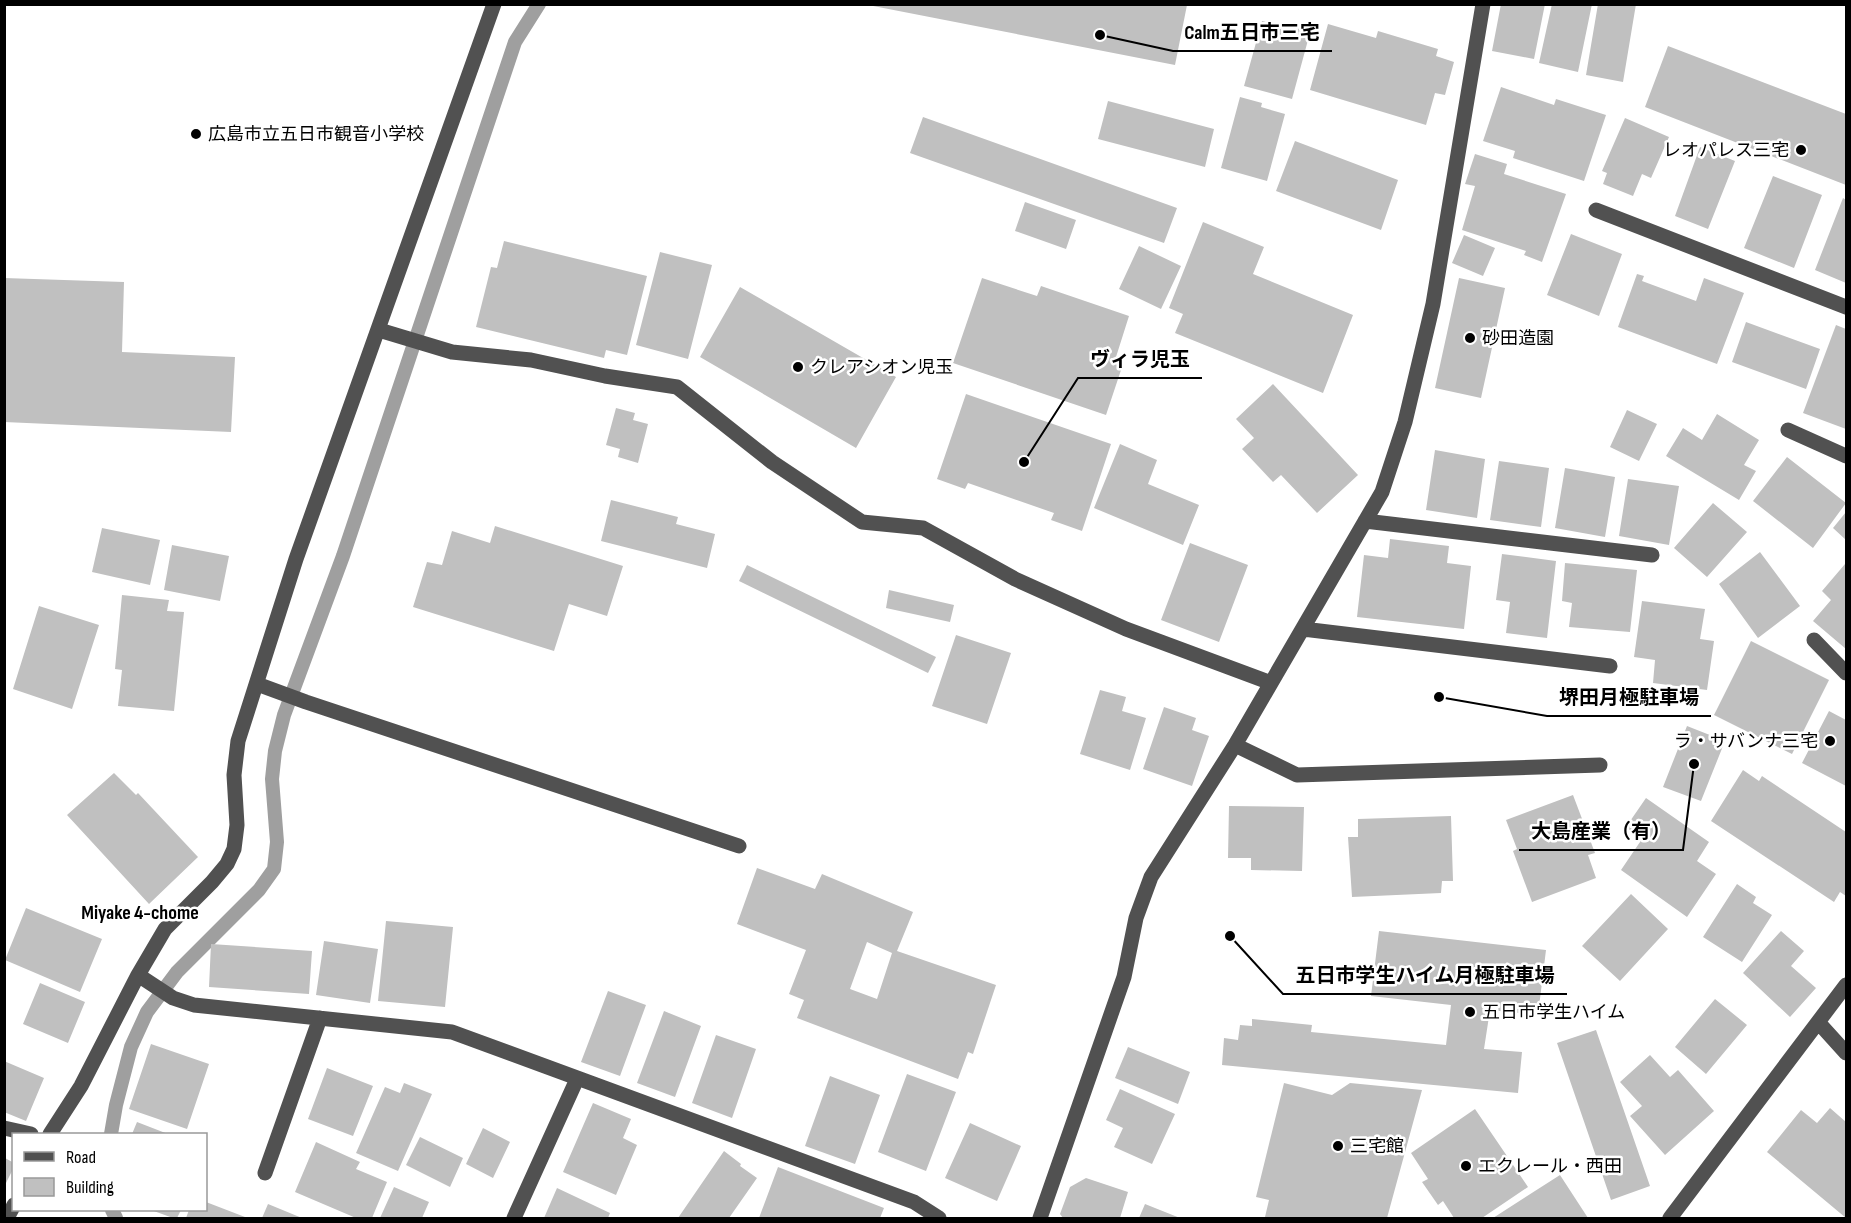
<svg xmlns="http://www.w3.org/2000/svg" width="1851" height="1223" font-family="'Sofia Sans Condensed','Noto Sans JP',sans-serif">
  <rect width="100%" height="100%" fill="#fff"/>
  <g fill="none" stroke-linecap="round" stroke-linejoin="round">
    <!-- stream -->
    <path stroke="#9f9f9f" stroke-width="14" d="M111,1134L116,1105L131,1047L147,1012L177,972L259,890L274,869L277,842L272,779L275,751L284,715L343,556L515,42L539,4
      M112,1210L116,1218"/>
  </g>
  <!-- building -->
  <path fill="#c0c0c0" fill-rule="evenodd" d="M1501,4H1545L1534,59L1492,51Z
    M1552,4H1592L1578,72L1539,63Z
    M1598,4H1636L1623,82L1586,75Z
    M868,5H1187L1175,65Z
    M1262,21L1286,27L1288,23L1311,29L1292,99L1244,86Z
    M1328,24L1376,38L1378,31L1438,49L1436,56L1454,62L1445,95L1435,93L1426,125L1310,90Z
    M1668,46L1846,114V185L1645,107Z
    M1501,87L1554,105L1556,99L1606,115L1584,181L1513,158L1515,151L1483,141Z
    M1240,97L1262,103L1261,107L1285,114L1267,181L1221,168Z
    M1108,101L1214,129L1205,167L1098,139Z
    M923,117L1177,208L1164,243L910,153Z
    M1625,118L1669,137L1651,178L1642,174L1633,196L1603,184L1607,173L1602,171Z
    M1295,141L1398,180L1381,230L1276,191Z
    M1700,147L1735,161L1708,229L1675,216Z
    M1475,154L1507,164L1504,174L1566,194L1542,262L1524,255L1526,251L1462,230L1475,186L1465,184Z
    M1773,176L1822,195L1794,268L1744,248Z
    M1843,198L1846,200V283L1815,270Z
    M1025,202L1076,220L1066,249L1015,231Z
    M1203,222L1264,247L1253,274L1353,315L1323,393L1175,333L1183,314L1169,308Z
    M1571,234L1622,254L1599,316L1547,295Z
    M1464,235L1495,248L1483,276L1452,263Z
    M504,241L647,276L627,355L606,350L604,358L476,327L491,267L497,268Z
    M1139,246L1181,266L1161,309L1119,289Z
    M660,252L712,265L688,359L636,345Z
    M1637,274L1644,276L1642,281L1696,301L1704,278L1744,293L1717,364L1618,327Z
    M4,278L124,282L122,352L235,357L231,432L4,422Z
    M982,278L1037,296L1041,286L1129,316L1116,357L1124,361L1106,415L953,363Z
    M1459,278L1505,288L1481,398L1435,388Z
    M740,287L896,377L856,448L700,357Z
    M1746,322L1820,349L1806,389L1732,362Z
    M1836,325L1846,329V429L1803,413Z
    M1273,384L1358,475L1317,513L1281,475L1273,482L1242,449L1254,438L1236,419Z
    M966,394L1111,444L1082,531L1051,520L1054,513L968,483L965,489L937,479Z
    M616,408L635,413L633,420L648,424L638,463L618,457L620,449L606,445Z
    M1627,410L1657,424L1639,461L1610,447Z
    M1717,414L1759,440L1744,465L1756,471L1739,500L1666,456L1683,428L1702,440Z
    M1120,444L1157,460L1148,484L1199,505L1183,545L1094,508Z
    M1435,450L1485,459L1477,518L1426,510Z
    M1787,457L1846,503L1813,548L1753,501Z
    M1499,461L1549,468L1541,527L1490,520Z
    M1565,468L1615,477L1605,537L1555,528Z
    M1628,479L1679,486L1669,545L1619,536Z
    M611,500L678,517L676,524L715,534L707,568L601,541Z
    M1713,503L1747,532L1707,577L1674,548Z
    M1846,512V540L1833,528Z
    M495,526L623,566L607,616L569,604L554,651L413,607L427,562L442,565L452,531L490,543Z
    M102,528L160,540L150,585L92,572Z
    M1390,539L1449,546L1447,563L1471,566L1464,629L1357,617L1364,555L1388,558Z
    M1190,543L1248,565L1219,642L1161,620Z
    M172,545L229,556L220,601L164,590Z
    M1760,552L1800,606L1758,638L1719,584Z
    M1502,554L1556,561L1547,638L1506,633L1510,602L1496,600Z
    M1565,563L1637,570L1630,632L1569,627L1572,603L1562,601Z
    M1845,564L1846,565V649L1813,621L1831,600L1822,591Z
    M747,565L936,657L928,673L739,581Z
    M889,590L954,605L950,622L886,608Z
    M122,595L169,600L167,611L184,612L174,711L118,706L122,670L115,669Z
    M1642,601L1705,609L1700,639L1714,641L1707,690L1653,683L1655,660L1634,657Z
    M39,606L99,625L72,709L13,689Z
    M956,635L1011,653L987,724L932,706Z
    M1751,641L1829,680L1792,754L1714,715Z
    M1100,690L1126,697L1122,711L1146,718L1130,770L1080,754Z
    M1164,707L1196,718L1192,730L1209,736L1192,786L1143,769Z
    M1829,711L1846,720V786L1802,763Z
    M1687,726L1725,741L1701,801L1663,787Z
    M1743,770L1759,781L1762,776L1846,832V896L1840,892L1834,902L1711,821Z
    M114,773L136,795L138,793L198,857L149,904L67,815Z
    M1573,795L1595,853L1588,855L1596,878L1532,902L1513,851L1517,849L1506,820Z
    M1646,798L1709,842L1697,861L1716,874L1687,917L1621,870L1642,839L1626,827Z
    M1229,806L1304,807L1302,871L1251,870V858H1228Z
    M1451,816L1453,881H1442L1441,893L1352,897L1348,837H1358V819Z
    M757,868L815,889L822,874L913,912L897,951L996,985L973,1054L968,1052L958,1079L797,1018L804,1000L789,994L806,950L737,924ZM867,942L892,953L877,999L850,989Z
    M1737,884L1756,897L1753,903L1772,915L1742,962L1703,937Z
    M1631,894L1668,929L1620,981L1582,946Z
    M26,908L102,939L80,992L5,960Z
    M386,921L453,927L445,1007L378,1001Z
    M1379,931L1546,950L1538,1015L1490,1010L1484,1049L1522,1052L1518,1093L1222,1065L1224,1038L1238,1040L1240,1025L1252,1026V1019L1312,1025L1311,1032L1446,1045L1451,1005L1371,996Z
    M1781,931L1804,951L1791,966L1816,988L1790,1017L1743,973Z
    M324,941L378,949L370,1003L316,995Z
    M211,944L312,951L309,994L209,987Z
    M40,983L85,1002L68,1043L23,1024Z
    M608,991L646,1005L620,1076L581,1062Z
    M1715,999L1747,1025L1706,1074L1675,1047Z
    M664,1011L701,1026L675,1097L637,1083Z
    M1596,1030L1650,1186L1611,1200L1557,1043Z
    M716,1035L756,1049L732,1118L692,1103Z
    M151,1044L209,1064L187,1129L129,1109Z
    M1128,1047L1190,1072L1178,1104L1115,1078Z
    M1650,1055L1670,1077L1678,1070L1714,1111L1665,1155L1630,1116L1642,1106L1620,1082Z
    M4,1061L44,1078L26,1121L4,1112Z
    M327,1068L373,1086L353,1136L308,1119Z
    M907,1074L956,1092L926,1171L878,1152Z
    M830,1076L880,1095L855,1164L805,1146Z
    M404,1083L432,1094L398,1171L356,1153L385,1087L400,1093Z
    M1284,1083L1332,1095L1350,1083L1422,1090L1387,1218L1265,1217L1269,1200L1256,1197Z
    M1120,1089L1175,1114L1152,1164L1114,1147L1123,1128L1106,1120Z
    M593,1103L631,1119L623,1138L637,1145L616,1195L563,1172Z
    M1830,1108L1846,1122V1218L1767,1152L1801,1110L1817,1123Z
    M1475,1109L1528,1187L1482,1218H1454L1443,1201L1438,1205L1422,1182L1428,1179L1411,1153Z
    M137,1122L168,1134H132Z
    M970,1123L1021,1146L997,1201L945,1178Z
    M483,1128L510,1142L493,1178L466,1164Z
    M420,1137L463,1158L450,1187L406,1165Z
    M316,1142L360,1162L356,1169L387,1182L372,1218H356L295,1192Z
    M724,1151L741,1164L740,1166L757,1178L729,1218H678Z
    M5,1158L14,1163V1167L5,1185Z
    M778,1167L884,1208L880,1218H759Z
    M1560,1175L1588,1218H1493Z
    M1086,1178L1128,1192L1120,1218H1063L1060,1214L1070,1187Z
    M394,1187L429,1202L422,1218H380Z
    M557,1188L610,1213L608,1218H544Z
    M206,1202L245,1217L244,1218H186L189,1210H206Z
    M268,1204L302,1218H262Z
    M1145,1204L1180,1218H1139Z
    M151,1210H181L177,1218H173Z"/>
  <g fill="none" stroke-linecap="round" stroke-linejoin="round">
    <!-- minor -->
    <path stroke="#515151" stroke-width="15" d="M1596,210L1846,307
      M379,330L452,352L531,360L605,376L677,387L772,462L862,522L923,528L1015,579L1126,629L1271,683
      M1788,430L1846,456
      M1365,521L1652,555
      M1303,629L1610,666
      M1814,640L1846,673
      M257,684L306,702L739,846
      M1235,745L1297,775L1600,765
      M138,975L173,998L194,1005L452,1032L914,1202L939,1218
      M1818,1022L1846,1053
      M4,1128L31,1134
      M50,1134L81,1086L138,975L165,929L212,882L227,864L234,849L237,825L234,775L238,741L296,559L494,4
      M265,1173L320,1018
      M7,1218L14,1205
      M514,1218L577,1079
      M1040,1218L1124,977L1136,918L1151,877L1235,745L1382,492L1405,422L1433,304L1483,4
      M1670,1218L1846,985"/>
  </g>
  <!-- markers -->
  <g fill="#000" stroke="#fff" stroke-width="2">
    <circle cx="196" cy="134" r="6"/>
    <circle cx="1801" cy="150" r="6"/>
    <circle cx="1470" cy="338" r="6"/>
    <circle cx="798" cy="367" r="6"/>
    <circle cx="1830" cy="741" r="6"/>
    <circle cx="1470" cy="1012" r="6"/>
    <circle cx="1338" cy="1146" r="6"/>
    <circle cx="1466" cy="1166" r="6"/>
  </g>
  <g text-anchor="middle" stroke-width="5" stroke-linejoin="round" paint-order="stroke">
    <!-- poi labels -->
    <g font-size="18" fill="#000" stroke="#fff" text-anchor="start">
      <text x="208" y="140">広島市立五日市観音小学校</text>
      <text x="1789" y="156" text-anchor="end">レオパレス三宅</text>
      <text x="1482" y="344">砂田造園</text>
      <text x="810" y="373">クレアシオン児玉</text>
      <text x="1818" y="747" text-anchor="end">ラ・サバンナ三宅</text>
      <text x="1482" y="1018">五日市学生ハイム</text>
      <text x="1350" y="1152">三宅館</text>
      <text x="1478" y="1172">エクレール・西田</text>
    </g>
    <!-- neighbourhood labels -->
    <g font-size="20" font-weight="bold" fill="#000" stroke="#fff">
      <text x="140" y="919">Miyake 4-chome</text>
    </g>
  </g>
  <!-- callouts -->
  <path fill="none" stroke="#000" stroke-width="2" d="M1100 35L1173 51H1332M1024 462L1078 378H1202M1439 697L1547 716H1711M1694 764L1683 850H1519M1230 936L1283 994H1567"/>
  <g fill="#000" stroke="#fff" stroke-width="2">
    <circle cx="1100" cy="35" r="6"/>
    <circle cx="1024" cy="462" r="6"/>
    <circle cx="1439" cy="697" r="6"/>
    <circle cx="1694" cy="764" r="6"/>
    <circle cx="1230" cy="936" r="6"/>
  </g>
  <g font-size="20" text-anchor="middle" font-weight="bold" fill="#000" stroke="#fff" stroke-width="5" stroke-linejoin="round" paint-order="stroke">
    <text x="1252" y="39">Calm五日市三宅</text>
    <text x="1140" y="366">ヴィラ児玉</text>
    <text x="1629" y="704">堺田月極駐車場</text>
    <text x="1601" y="838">大島産業（有）</text>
    <text x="1425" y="982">五日市学生ハイム月極駐車場</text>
  </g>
  <!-- border -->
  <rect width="1851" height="1223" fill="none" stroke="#000000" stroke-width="12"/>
  <!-- legend -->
  <rect x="12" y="1133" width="195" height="78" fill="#ffffff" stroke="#999999" stroke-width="1.5"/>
  <rect x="24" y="1152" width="30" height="9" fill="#515151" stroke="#999999" stroke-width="1.5"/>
  <text x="66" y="1163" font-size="18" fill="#000000">Road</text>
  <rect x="24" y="1178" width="30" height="18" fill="#c0c0c0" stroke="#999999" stroke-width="1.5"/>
  <text x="66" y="1193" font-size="18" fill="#000000">Building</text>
</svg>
